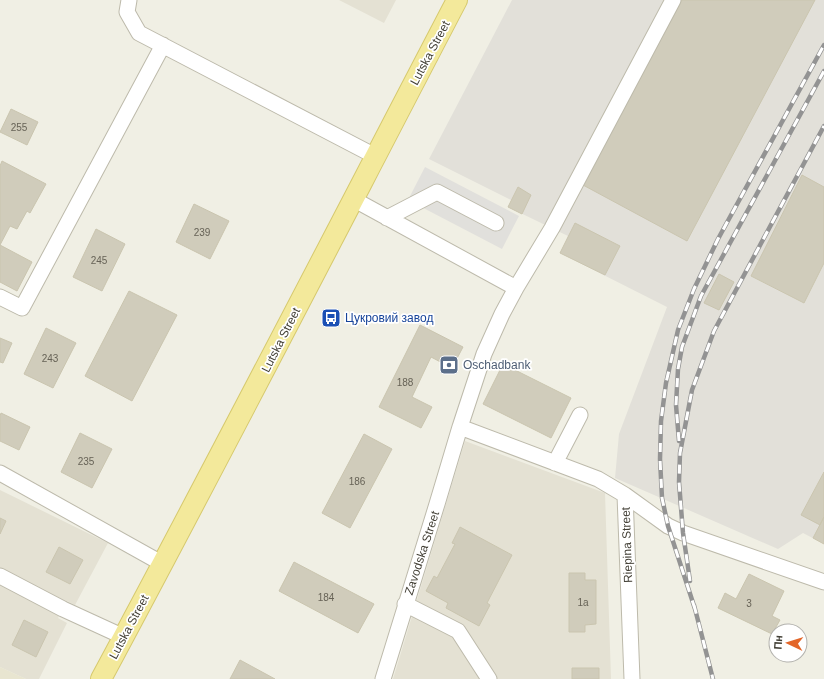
<svg xmlns="http://www.w3.org/2000/svg" width="824" height="679" font-family="Arial,sans-serif">
  <rect width="100%" height="100%" fill="#f0efe4"/>
  <!-- residential -->
  <path fill="#e4e1d3" d="M339,0H396L384,23Z
    M465,441L605,493L611,679H393Z
    M0,490L108,543L75,605L67,601L58,618L67,623L39,679H26L0,667Z"/>
  <!-- industrial -->
  <path fill="#e2e0d9" d="M512,0H824V544L803,533L778,549L615,478L619,434L667,307L560,253L568,236L508,207L511,200L429,159Z"/>
  <!-- education -->
  <path fill="#e8e5d0" d="M0,667L26,679H0Z"/>
  <!-- parking -->
  <path fill="#e1e0dc" d="M425,167L519,216L502,249L408,200Z"/>
  <!-- building -->
  <path fill="#d0ccbb" stroke="#cac5af" d="M682,0H815L687,241L583,185Z
    M11,109L38,122L27,145L0,132Z
    M2,161L46,184L30,213L27,211L17,229L10,226L0,245V166Z
    M802,175L824,187V263L804,303L751,276Z
    M518,187L531,195L522,214L508,207Z
    M194,204L229,221L210,259L176,242Z
    M575,223L620,246L605,275L560,253Z
    M96,229L125,244L102,291L73,277Z
    M0,245L32,262L17,291L0,282Z
    M719,274L734,282L719,310L704,303Z
    M129,291L177,315L132,401L85,376Z
    M420,325L463,347L452,368L431,357L412,397L432,407L421,428L379,407Z
    M46,328L76,343L53,388L24,374Z
    M0,338L12,343L3,363L0,362Z
    M503,364L571,398L551,438L483,404Z
    M1,413L30,427L19,450L0,441V416Z
    M80,433L112,449L92,488L61,472Z
    M364,434L392,449L350,528L322,513Z
    M824,472V517L820,525L801,515Z
    M824,517V544L813,538Z
    M0,518L6,521L0,534Z
    M460,527L512,555L487,603L490,605L479,626L446,608L448,603L426,591L434,576L437,578L455,544L452,543Z
    M59,547L83,560L70,584L46,572Z
    M294,562L374,604L358,633L279,591Z
    M569,573H585V580H596V624L585,625V632H569Z
    M749,574L784,591L772,616L780,620L772,634L718,608L725,593L736,599Z
    M24,620L48,632L36,657L12,645Z
    M240,660L275,679H230Z
    M572,668H599V679H572Z"/>
  <g fill="none" stroke-linecap="round" stroke-linejoin="round">
    <!-- minor casing -->
    <g stroke="#bdbaab" stroke-width="17">
      <path id="minor" d="M129,0L127,12L139,33L375,156
        M353,199L516,288L502,314L484,354L460,427L437,504L383,679
        M387,218L437,192L496,223
        M516,288L552,228L673,0
        M0,297L22,308L163,45
        M460,427L598,479L625,495L632,679
        M555,463L580,415
        M0,473L163,564
        M625,495L668,526L683,533L824,582
        M0,576L63,609L124,637
        M405,604L458,631L489,679"/>
    </g>
    <!-- major casing -->
    <g stroke="#d6c96d" stroke-width="22">
      <path id="major" d="M101,679C222,454 339,226 457,0"/>
    </g>
    <!-- minor -->
    <use href="#minor" stroke="#fff" stroke-width="15"/>
    <!-- major -->
    <use href="#major" stroke="#f3e99b" stroke-width="20"/>
    <!-- rail casing -->
    <g stroke="#939393" stroke-width="4.5">
      <path id="rail" d="M679,441L676,405L678,369L682,347L701,296L824,71
        M690,581L683,533L679,482L680,453L692,390L714,331L824,126
        M694,605L713,679
        M695,609L668,526L662,498L660,459L661,421L666,383L678,330L694,289L718,239L824,45"/>
    </g>
    <!-- rail -->
    <use href="#rail" stroke="#fff" stroke-width="3" stroke-dasharray="9" stroke-linecap="butt"/>
  </g>
  <!-- icons -->
  <defs>
    <g id="bus-square" transform="scale(1)"><rect x="-9" y="-9" width="18" height="18" rx="4" fill="#1a4fb4" stroke="#fff"/><path d="M-5-6H5V4H4V6H2V4H-2V6H-4V4H-5ZM-3.5-4V0h7V-4ZM-3.5 1.2v1.5H-2V1.2ZM2 1.2v1.5H3.5V1.2Z" fill="#fff"/></g>
    <g id="bank-square" transform="scale(1)"><rect x="-9" y="-9" width="18" height="18" rx="4" fill="#5c6f8a" stroke="#fff"/><path d="M-6-4H6V4H-6ZM0-2.3a2.3 2.3 0 1 0 0 4.6a2.3 2.3 0 1 0 0-4.6Z" fill="#fff"/></g>
  </defs>
  <g fill-rule="evenodd">
    <use href="#bus-square" x="331" y="318"/>
    <use href="#bank-square" x="449" y="365"/>
  </g>
  <g text-anchor="middle" stroke-width="3.5" stroke-linejoin="round" paint-order="stroke">
    <!-- number labels -->
    <g font-size="10" fill="#666256">
      <text x="19" y="131">255</text>
      <text x="202" y="236">239</text>
      <text x="99" y="264">245</text>
      <text x="50" y="362">243</text>
      <text x="405" y="386">188</text>
      <text x="86" y="465">235</text>
      <text x="357" y="485">186</text>
      <text x="326" y="601">184</text>
      <text x="583" y="606">1а</text>
      <text x="749" y="607">3</text>
    </g>
    <!-- street labels -->
    <g font-size="12" fill="#423f35" stroke="#fff">
      <text transform="translate(430 53) rotate(-62)" y="4">Lutska Street</text>
      <text transform="translate(281 340) rotate(-63)" y="4">Lutska Street</text>
      <text transform="translate(627 545) rotate(-92)" y="4">Riepina Street</text>
      <text transform="translate(422 553) rotate(-72)" y="4">Zavodska Street</text>
      <text transform="translate(129 627) rotate(-62)" y="4">Lutska Street</text>
    </g>
    <!-- transit labels -->
    <g font-size="12" fill="#164399" stroke="#fff" text-anchor="start">
      <text x="345" y="322">Цукровий завод</text>
    </g>
    <!-- service labels -->
    <g font-size="12" fill="#4e5e75" stroke="#fff" text-anchor="start">
      <text x="463" y="369">Oschadbank</text>
    </g>
  </g>
  <!-- north arrow -->
  <g transform="translate(788 643) rotate(274)"><circle r="19" fill="#ffffff" stroke="#b3b2ae"/>
  <path d="M0-3L7 15L0 10L-7 15Z" fill="#e36629"/>
  <text y="-6" font-size="11" font-weight="bold" text-anchor="middle" fill="#423f35">Пн</text>
  </g>
</svg>
